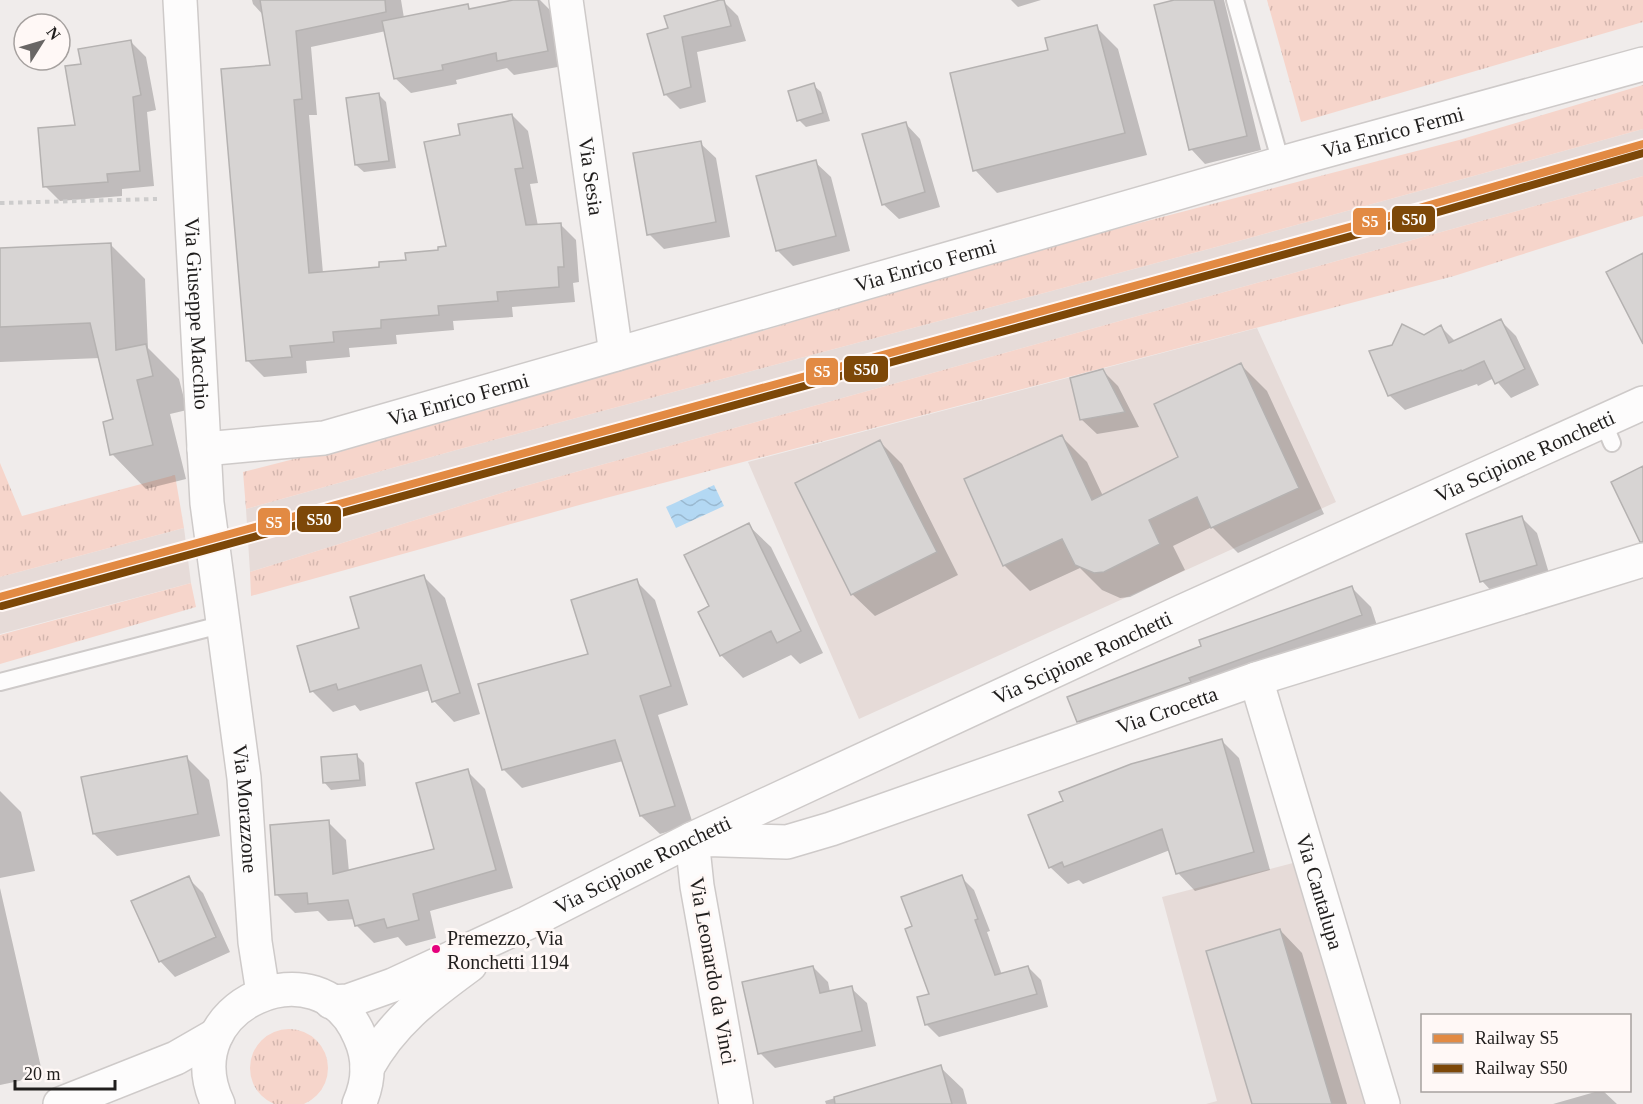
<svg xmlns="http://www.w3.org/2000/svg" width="1643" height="1104" font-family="'Times New Roman',serif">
  <defs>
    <pattern id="grass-tufts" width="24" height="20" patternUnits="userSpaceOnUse" patternTransform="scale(1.5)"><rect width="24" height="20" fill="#f6d5cb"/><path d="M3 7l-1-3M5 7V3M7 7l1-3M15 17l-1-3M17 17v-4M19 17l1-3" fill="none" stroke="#d3b6ae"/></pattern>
    <pattern id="water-waves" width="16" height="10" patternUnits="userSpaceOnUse" patternTransform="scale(1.5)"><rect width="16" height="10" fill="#b3d8f3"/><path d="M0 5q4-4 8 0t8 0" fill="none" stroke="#9ab9d0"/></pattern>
  </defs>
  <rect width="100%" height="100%" fill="#f0eceb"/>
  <!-- built -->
  <path fill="#e6dbd8" d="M1643,129V176L514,489L250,572L246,509L460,449L1246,239Z
    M1257,328L1336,502L859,719L748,462Z
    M184,528L191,583L0,634V577Z
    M1293,863L1367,1104H1206L1217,1101L1162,897Z"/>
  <!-- grass -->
  <path fill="url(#grass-tufts)" d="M1267,0H1643V22L1301,122Z
    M1643,85V129L1246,239L460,449L246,509L243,472L446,420L731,340L1062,243L1459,140Z
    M1643,176V216L1454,276L583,504L251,596L250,572L514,489Z
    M0,463L22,516L175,475L184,528L0,577Z
    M191,583L196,607L0,664V635Z
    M250 1068a39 39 0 1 1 78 0a39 39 0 1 1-78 0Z"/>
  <!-- water -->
  <path fill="url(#water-waves)" d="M714,485L724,506L676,528L666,507Z"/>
  <!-- shadow -->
  <path fill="#0003" d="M252,0H401L404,18L467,5L471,10L520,0H540L552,12L563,66L514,75L507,68L456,80L457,84L411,93L395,78L386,31L311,47L317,115H309L323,273L381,268L447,248L462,136L512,115L528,131L538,183L530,184L538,226L560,224L576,240L579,282L573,283L575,302L512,307L513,317L453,321L454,330L396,335L397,344L349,348L350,357L306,361L307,373L264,377L248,361L271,66L264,16L253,4Z
    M1011,0H1041L1018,7Z
    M1173,0H1224L1261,150L1205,164L1191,149Z
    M723,1L738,16L746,41L697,52L706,102L680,109L665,94L669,29Z
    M1096,27L1118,49L1147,155L997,193L975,170L1050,51Z
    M131,42L146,57L156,110L147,112L154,186L122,189V196L60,201L45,186L77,126L82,65Z
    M813,85L821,92L830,121L806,127L799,120Z
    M379,95L386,102L396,168L364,172L356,165Z
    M905,123L920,139L940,207L899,219L883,204Z
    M700,143L716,158L730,237L664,249L649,234Z
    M815,162L831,177L850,251L793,266L778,251L758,177Z
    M111,245L145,279L148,348L179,379L187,410L170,414L186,479L146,489L112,454L115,420L100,358L0,362V249Z
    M1501,321L1516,336L1539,385L1511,398L1494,378L1478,386L1477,384L1405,410L1389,395L1393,346L1424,336L1441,327L1456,342Z
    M1241,365L1267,391L1324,514L1238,553L1212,527L1173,546L1185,570L1130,597L1120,598L1102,590L1080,568L1030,591L1004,565L1061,436L1087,462L1103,496L1180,457Z
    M1103,371L1118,386L1139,427L1097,434L1081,419Z
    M880,442L902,464L958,575L875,616L852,594Z
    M1522,518L1537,533L1551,580L1497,597L1482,581Z
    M748,525L771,547L823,653L800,664L791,655L743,678L721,655L711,607Z
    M424,577L445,598L480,714L454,722L434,701L430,690L360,711L355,705L333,712L312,691L360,629Z
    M636,581L655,600L688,705L658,715L693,824L660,834L641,816L623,761L522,788L503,769L590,655Z
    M1351,587L1371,607L1380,635L1098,741L1078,721Z
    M1222,741L1239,758L1270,870L1195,891L1178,873L1170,850L1083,884L1079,880L1068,884L1050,867Z
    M357,756L364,763L366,786L331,790L324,782Z
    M186,757L209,780L220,836L117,856L94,834Z
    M467,771L485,789L513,888L430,911L436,938L406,946L398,937L374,943L356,925L355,919L328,921L318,911L295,913L277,895L328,822L346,840L349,872L436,850Z
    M0,791L21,812L35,871L0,878Z
    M961,877L974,890L990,931L987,932L1002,975L1028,967L1041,980L1048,1007L939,1037L926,1024L931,995Z
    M188,878L203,893L230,952L175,977L160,961Z
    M0,888L43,1076L0,1085Z
    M1280,930L1302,953L1347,1104H1253Z
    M813,967L828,982L830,992L851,988L867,1003L876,1046L775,1068L760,1053Z
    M940,1067L963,1089L967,1104H826L825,1101Z
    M1602,1090L1617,1104H1553Z"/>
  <!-- building -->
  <path fill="#d7d4d3" stroke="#b5b2b1" stroke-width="1.5" d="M260,0H385L386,12L296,31L302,99L294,100L309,273L379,267V262L406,260L405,253L438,250V247L446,246L424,142L460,135L458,124L512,114L523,168L515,169L526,225L561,223L564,267H558L559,287L497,292L498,301L438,306L439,315L381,320V328L333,332L334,342L290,346L292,357L246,361L221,69L270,65Z
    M513,0H538L548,51L497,61L496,53L442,65L443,70L394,79L382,21L468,4L469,9Z
    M720,0H724L731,26L682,37L691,87L664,95L647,34L668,28L664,16Z
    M1174,0H1214L1247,136L1189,150L1154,5Z
    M1097,25L1125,133L973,171L950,73L1048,50L1045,38Z
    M131,40L141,95L133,97L140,171L107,174L108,182L43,187L38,128L75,125L65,66L81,64L78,49Z
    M814,83L823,113L797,121L788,91Z
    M379,93L389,161L355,165L346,98Z
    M906,122L925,192L882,205L862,134Z
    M701,141L716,222L647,235L633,153Z
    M816,160L836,236L776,251L756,176Z
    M111,243L116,350L146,344L153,376L137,380L153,445L110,455L103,422L113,419L90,323L0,327V248Z
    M1643,253V344L1606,272Z
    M1501,319L1525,369L1495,384L1484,361L1462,371L1461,370L1388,396L1369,351L1392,345L1402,324L1424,335L1441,325L1449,343Z
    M1241,363L1299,488L1211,528L1197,497L1149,520L1160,544L1104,572L1094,573L1075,565L1062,539L1003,566L964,479L1062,435L1092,500L1178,457L1154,404Z
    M1103,369L1125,412L1080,420L1070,378Z
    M880,440L937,552L851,595L795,483Z
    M1643,466V542H1640L1611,482Z
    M1522,516L1537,565L1480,582L1466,534Z
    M749,523L801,631L777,643L771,631L720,656L698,612L709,606L684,555Z
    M424,575L460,693L432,702L421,665L338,690L336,684L310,692L297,646L359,628L350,597Z
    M637,579L671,686L640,696L675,806L640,816L615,740L502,770L478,684L588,654L571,600Z
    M1352,586L1362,615L1189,678L1191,682L1077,722L1067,697L1201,646L1199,640Z
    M1222,739L1254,852L1176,874L1162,829L1064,867L1062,862L1049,868L1028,815L1063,801L1059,792L1131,764Z
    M357,754L360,780L323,783L321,757Z
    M187,756L198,814L93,834L81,777Z
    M468,769L496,870L413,894L419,920L387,928L384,919L355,926L348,900L308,904L307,893L275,895L270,825L329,820L333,874L434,849L416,783Z
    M962,875L978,919L975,920L995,975L1028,966L1037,994L925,1025L917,997L929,994L905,929L912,926L901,897Z
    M189,876L216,937L159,962L131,901Z
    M1280,929L1332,1104H1252L1206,951Z
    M813,966L820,993L852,986L862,1031L758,1054L742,982Z
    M941,1065L952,1104H835L834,1097Z"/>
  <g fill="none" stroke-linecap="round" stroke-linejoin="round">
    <!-- lane casing -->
    <g stroke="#cecac9" stroke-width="20">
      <path id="lane" d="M1235,0L1281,163
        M1603,421L1612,443
        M0,682L224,624"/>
    </g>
    <!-- street casing -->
    <g stroke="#cecac9" stroke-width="36">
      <g id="street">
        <path id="s1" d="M566,0L616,354"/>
        <path id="s2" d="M204,449L324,438L1303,157L1643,64"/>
        <path id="s3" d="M1256,679L1383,1104"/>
        <path id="s4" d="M736,1104L697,886L692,839L787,842L831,829L1256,679L1643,560"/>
      </g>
    </g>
    <!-- secondary casing -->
    <g stroke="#cecac9" stroke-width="36">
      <g id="secondary">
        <path id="s5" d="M180,0L207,503L244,778L255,942L263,993"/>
        <path id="s6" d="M331,1002L348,1001L393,985L527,923L692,839L1183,611L1643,403"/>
        <path d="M367,1068C393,1021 428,996 470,965"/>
        <path d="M60,1104L176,1058L216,1035"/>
        <path d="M218,1104C171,1006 320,940 360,1037C370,1059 369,1082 359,1104"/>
      </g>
    </g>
    <!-- path -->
    <path stroke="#cdcccc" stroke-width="4" stroke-dasharray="4.5 4.5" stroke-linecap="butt" d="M0,203L157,199"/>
    <!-- lane -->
    <use href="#lane" stroke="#fdfcfc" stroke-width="16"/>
    <!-- street -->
    <use href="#street" stroke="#fdfcfc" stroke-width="33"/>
    <!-- secondary -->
    <use href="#secondary" stroke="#fdfcfc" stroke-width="33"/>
    <!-- rail-1 casing -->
    <g stroke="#fff8f6" stroke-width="12">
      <path id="rail-1" d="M0,597L1426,206L1643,144"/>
    </g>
    <!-- rail-2 casing -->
    <g stroke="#fff8f6" stroke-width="12">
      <path id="rail-2" d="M2,606L1428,215L1643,153"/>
    </g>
    <!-- rail-1 -->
    <use href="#rail-1" stroke="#e28a43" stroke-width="8"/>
    <!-- rail-2 -->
    <use href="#rail-2" stroke="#7d4808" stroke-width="8"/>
  </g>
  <!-- markers -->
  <circle fill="#e5007d" stroke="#fff8f6" stroke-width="2" cx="436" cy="949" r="5"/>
  <g text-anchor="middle" stroke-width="6" stroke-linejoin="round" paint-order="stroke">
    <!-- bus labels -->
    <g font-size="20" fill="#201e1d" stroke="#fff8f6" text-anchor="start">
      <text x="447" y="945">Premezzo, Via<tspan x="447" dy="24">Ronchetti 1194</tspan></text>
    </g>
    <!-- street labels -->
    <g font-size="21" fill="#201e1d" stroke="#fff8f6">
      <text dy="7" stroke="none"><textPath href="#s2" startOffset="1232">Via Enrico Fermi</textPath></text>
      <text dy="7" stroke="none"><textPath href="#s1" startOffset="178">Via Sesia</textPath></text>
      <text dy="7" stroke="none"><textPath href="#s2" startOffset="746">Via Enrico Fermi</textPath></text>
      <text dy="7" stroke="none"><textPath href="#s5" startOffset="314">Via Giuseppe Macchio</textPath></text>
      <text dy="7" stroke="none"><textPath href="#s2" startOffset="260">Via Enrico Fermi</textPath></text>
      <text dy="7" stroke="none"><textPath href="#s6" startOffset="1314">Via Scipione Ronchetti</textPath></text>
      <text dy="7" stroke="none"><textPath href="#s6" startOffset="828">Via Scipione Ronchetti</textPath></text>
      <text dy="7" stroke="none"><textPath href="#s4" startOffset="766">Via Crocetta</textPath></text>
      <text dy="7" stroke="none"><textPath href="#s5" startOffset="812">Via Morazzone</textPath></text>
      <text dy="7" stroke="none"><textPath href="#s6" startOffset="342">Via Scipione Ronchetti</textPath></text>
      <text dy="7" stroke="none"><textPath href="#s3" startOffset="222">Via Cantalupa</textPath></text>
      <text transform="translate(713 971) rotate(80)" y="7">Via Leonardo da Vinci</text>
    </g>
  </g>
  <g stroke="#fff8f6" stroke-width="2">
    <rect x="1391" y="205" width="45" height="28" rx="6" fill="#7d4808"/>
    <rect x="1352" y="207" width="35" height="29" rx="6" fill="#e28a43"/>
    <rect x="843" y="355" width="46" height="28" rx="6" fill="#7d4808"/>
    <rect x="805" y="357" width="34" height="29" rx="6" fill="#e28a43"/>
    <rect x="296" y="505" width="46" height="28" rx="6" fill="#7d4808"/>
    <rect x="257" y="507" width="34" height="29" rx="6" fill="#e28a43"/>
  </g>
  <g font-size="16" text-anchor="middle" font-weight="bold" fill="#fff">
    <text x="1414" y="225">S50</text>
    <text x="1370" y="227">S5</text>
    <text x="866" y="375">S50</text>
    <text x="822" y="377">S5</text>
    <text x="319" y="525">S50</text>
    <text x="274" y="528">S5</text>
  </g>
  <!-- legend -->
  <rect x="1421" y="1014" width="210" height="78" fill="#fff8f6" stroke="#a6a19f" stroke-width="1.5"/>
  <rect x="1433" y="1034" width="30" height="9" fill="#e28a43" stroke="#a6a19f" stroke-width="1.5"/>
  <text x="1475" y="1044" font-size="18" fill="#201e1d">Railway S5</text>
  <rect x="1433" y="1064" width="30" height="9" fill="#7d4808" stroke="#a6a19f" stroke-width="1.5"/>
  <text x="1475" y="1074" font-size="18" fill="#201e1d">Railway S50</text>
  <!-- north arrow -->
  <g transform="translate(42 42) rotate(53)"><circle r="28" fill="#fff8f6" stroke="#a6a19f" stroke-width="1.5"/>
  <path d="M0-4.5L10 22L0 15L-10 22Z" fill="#696665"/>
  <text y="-9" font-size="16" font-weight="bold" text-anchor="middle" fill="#201e1d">N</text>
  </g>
  <!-- scale -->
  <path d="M15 1080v9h100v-9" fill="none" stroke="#201e1d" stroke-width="3"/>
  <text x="24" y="1080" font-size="18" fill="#201e1d" stroke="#fff8f6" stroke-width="4.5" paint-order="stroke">20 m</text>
</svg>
